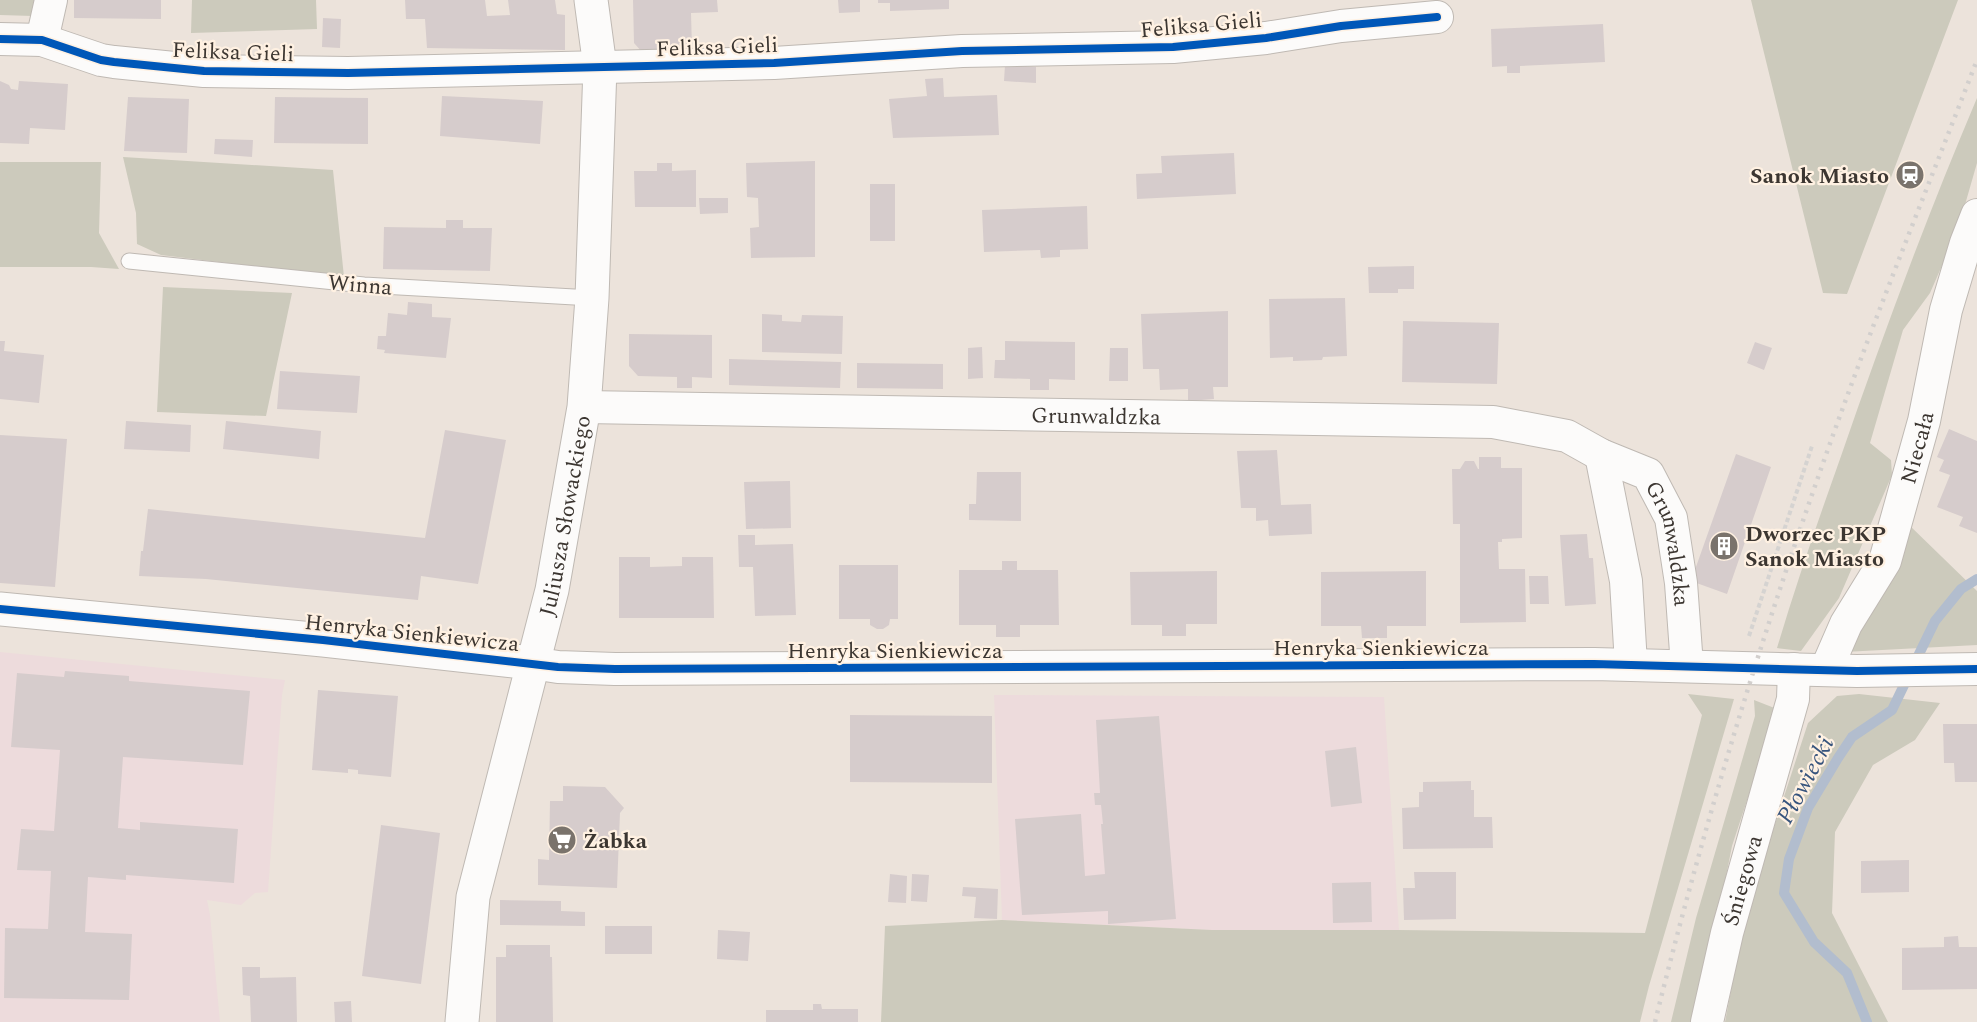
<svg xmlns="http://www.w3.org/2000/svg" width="1977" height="1022" font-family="Spectral,serif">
  <rect width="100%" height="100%" fill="#ece3db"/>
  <!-- commercial -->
  <path fill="#eddbdc" d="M0,652L285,680L282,695L268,892L255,893L241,905L207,900L210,915L220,1022H0Z
    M994,695L1384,697L1399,930H1212L1002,920Z"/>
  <!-- green -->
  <path fill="#cccabc" d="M0,0H41L33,16L0,15Z
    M192,0H316L317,29L191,33Z
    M1751,0H1958L1847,294L1823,293Z
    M1977,98V163L1958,229L1930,293L1903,330L1870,443L1891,460L1892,475L1839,598L1801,651L1777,648C1796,584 1818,521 1840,459C1882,337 1927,216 1977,98Z
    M123,157L333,170L344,277L161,255L137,244L136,213Z
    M0,162H101L99,233L119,269L91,267H0Z
    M163,287L292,293L266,416L157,412Z
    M1906,522L1977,591V645L1844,652Z
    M1688,694L1734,699L1649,986L1640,1022H881L885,926L1002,920L1212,930H1399L1645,933L1702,715Z
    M1859,694L1940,703L1915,740L1873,765L1835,832L1832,913L1888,1022H1725L1746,913L1808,723L1837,696Z
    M1754,700L1777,709L1732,846L1715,932L1692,1022H1671L1696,918L1755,716Z"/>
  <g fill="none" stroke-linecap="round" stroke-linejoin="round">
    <!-- stream -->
    <path stroke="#b2bdce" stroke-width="10" d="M1867,1022L1847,973L1814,942L1784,893L1789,859L1808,808L1838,758L1852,737L1892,710L1935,621L1961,589L1977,579"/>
  </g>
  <!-- building -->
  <path fill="#d6cccc" d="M74,0H161V19L74,18Z
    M405,0H485L487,16L510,15L508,0H555L557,14L565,15V50L427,48L425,19H406Z
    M633,0H717L718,12L691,13L692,49L642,52L634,43Z
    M838,0H860V12L839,13Z
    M878,0H949V9L890,11V3H878Z
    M323,18L341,19L340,48L322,47Z
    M1603,24L1605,62L1520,66V73H1507V66L1492,67L1491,29Z
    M1005,65L1036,67V83L1004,81Z
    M943,78L944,97L997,95L999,135L893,138L889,99L927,96L925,79Z
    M0,81L9,85L11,89L18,90L19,81L68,84L65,130L30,128L29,144L0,143Z
    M442,96L543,101L540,144L440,136Z
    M128,97L189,99L187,153L124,151Z
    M275,97L368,98V144L274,143Z
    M215,139L253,140L252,157L214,154Z
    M1234,153L1236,194L1137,199L1136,174L1162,173L1161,156Z
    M815,161V257L751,258L750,228L759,227L758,198L747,197L746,163Z
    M657,163H672V171L696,170V207H635L634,171H657Z
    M870,184H895V241H870Z
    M699,198H728V213L700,214Z
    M1087,206L1088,249L1060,250V257L1041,258L1040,250L984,252L982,210Z
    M446,220H463V228H492L490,271L383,269L384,227L446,228Z
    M1414,266V289H1398V293H1369L1368,267Z
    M1345,298L1347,356L1323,357L1322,360L1293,361V357L1270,358L1269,299Z
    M408,302L432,304V317L451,318L446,358L384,353L385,350L377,349L378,336H386L388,313L407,315Z
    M1228,311V387H1213L1214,399L1188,401V389L1160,390L1159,369H1143L1141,314Z
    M762,314L782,315V321L801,322L802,315L843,316L842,354L762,352Z
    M1403,321L1499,323L1497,384L1402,382Z
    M629,334L712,335V378L692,377V388H677V377L638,376L629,366Z
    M0,341H5L4,351L44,355L39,403L0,399Z
    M1005,341L1075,342V380L1049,379V390H1030V379L994,378L995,360H1005Z
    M1755,342L1772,348L1764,370L1747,363Z
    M982,347L983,378L968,379V348Z
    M1110,348H1128V381H1109Z
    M729,359L841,362L840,388L729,385Z
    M857,363L943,364V389L857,388Z
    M280,371L360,376L357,413L277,409Z
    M126,421L191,425L190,452L124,449Z
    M226,421L321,431L319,459L223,449Z
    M1949,429L1977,441V533L1959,526L1963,517L1937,507L1950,475L1939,471L1944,460L1937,457Z
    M445,430L506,440L478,584L421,576L418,600L206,579L139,576L141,551H143L148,509L425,538Z
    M0,435L67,439L55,587L0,583Z
    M1277,450L1281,505L1311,504L1312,534L1269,536L1268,520L1256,521V508H1241L1237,451Z
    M1736,454L1771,467L1727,594L1691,581Z
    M1479,457H1501V468H1522V538L1502,539V542H1498L1499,569H1525L1526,622L1460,623V524H1453L1452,469H1460L1465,461H1474L1478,469H1479Z
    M977,472H1021V521L969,520V504H976Z
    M790,481L791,528L746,529L744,482Z
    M1587,534L1589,558H1593L1596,604L1565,606L1560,535Z
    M738,535H755V545L793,544L796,615L755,616L753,567H739Z
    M619,557H650V567L682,566V557H713L714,618H619Z
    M1002,561H1017V570H1058L1059,625H1020V637H996V625H959V570H1002Z
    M839,565H898V619H890L889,625L883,629H877L870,625V619H839Z
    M1217,571V624H1186V636H1162V625H1131L1130,572Z
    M1426,571V626H1387V638H1362L1361,626H1321V572Z
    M1529,576H1548L1549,604H1530Z
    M65,671L129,676V681L250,691L243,765L123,757L118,828L140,830V822L238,829L234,883L126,875V880L88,877L85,932L132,934L129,1000L4,998L5,928L48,929L51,871L17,870L21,829L54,831L60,750L11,747L17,673L64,677Z
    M318,690L398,696L391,777L358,774V770L348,769V773L312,770Z
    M850,715L992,716V783L850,782Z
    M1159,716L1176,919L1108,924V911L1022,915L1015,819L1081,814L1085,876L1105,874L1101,824H1103L1101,805H1095L1094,793H1100L1096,720Z
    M1943,724H1977V782H1955L1954,763H1944Z
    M1356,747L1362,803L1331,807L1325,751Z
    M1471,781V790H1474V817H1492L1493,848L1403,849L1402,808L1419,807V792H1423V782Z
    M563,786L605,787L624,808L620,813L617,888L538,885V859L549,860L550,801H563Z
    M381,825L440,833L421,984L362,976Z
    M1909,860V892L1861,893V861Z
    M1414,872H1456V919L1404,920L1403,888H1415Z
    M890,874L907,876L906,903L888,902Z
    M912,874L929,875L927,902L911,901Z
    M1371,882L1372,922L1333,923L1332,883Z
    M963,887L998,889L997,919L974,918L976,897L962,896Z
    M500,900L561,901V911L585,912V926L500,925Z
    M605,926H652V954H605Z
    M718,930L750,932L748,961L717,959Z
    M1958,936L1959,947H1977V989L1902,990V948L1944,947V937Z
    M506,945H550V957H552L553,1022H496V957H506Z
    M242,967H260V978L296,977L297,1022H251L250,996L243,995Z
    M351,1001L352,1022H335L334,1002Z
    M813,1004H821L822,1009H858V1022H766V1010H813Z"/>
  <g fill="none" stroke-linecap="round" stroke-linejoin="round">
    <!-- lane casing -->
    <g stroke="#bfb9b3" stroke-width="17">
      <path id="lane" d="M129,261L364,285L592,298"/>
    </g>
    <!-- street casing -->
    <g stroke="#bfb9b3" stroke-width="34">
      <g id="street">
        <path d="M0,39L42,40L101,60L114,62L204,71L348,73L774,63L962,51L1173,47L1266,38L1341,26L1437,17"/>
        <path d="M42,40L51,0"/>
        <path id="s1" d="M584,407L1493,422L1567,436L1601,455L1648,474L1671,518L1681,583L1687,666"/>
        <path d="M1601,455L1626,581L1631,664"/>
        <path d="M532,663L558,667L615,669L1594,664L1857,671L1977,669"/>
        <path id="s2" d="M1826,670L1846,624L1885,561L1924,421L1946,310L1966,243L1977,215"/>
        <path id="s3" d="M1707,1022L1727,933L1793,699L1794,669"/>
      </g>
    </g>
    <!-- secondary casing -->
    <g stroke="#bfb9b3" stroke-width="35">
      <g id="secondary">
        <path d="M0,609L323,640L532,663"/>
        <path id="s4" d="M462,1022L473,897L552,590L584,407L592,298L600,67L591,0"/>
      </g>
    </g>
    <!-- path -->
    <path stroke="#d5d3d1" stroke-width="4" stroke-dasharray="4.5 3" stroke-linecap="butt" d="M1749,636L1812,446"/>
    <!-- lane -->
    <use href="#lane" stroke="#fcfbfa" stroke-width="15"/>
    <!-- street -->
    <use href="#street" stroke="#fcfbfa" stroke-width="32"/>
    <!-- secondary -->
    <use href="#secondary" stroke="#fcfbfa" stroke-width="33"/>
    <!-- rail -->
    <path stroke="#d2cfcd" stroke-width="4.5" stroke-dasharray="3 6" stroke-linecap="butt" d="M1655,1022C1710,799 1779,579 1859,364C1897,262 1938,161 1977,60"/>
    <!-- cycleway casing -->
    <g stroke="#fff1e2" stroke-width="11">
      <path id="cycleway" d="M0,39L42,40L101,60L114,62L204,71L348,73L774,63L962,51L1173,47L1266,38L1341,26L1437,17
        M0,609L323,640L558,667L615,669L1594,664L1857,671L1977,669"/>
    </g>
    <!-- cycleway -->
    <use href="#cycleway" stroke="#0057b8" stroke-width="8"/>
  </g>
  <!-- icons -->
  <defs>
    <g id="station-disc" transform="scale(1.5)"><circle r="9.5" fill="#7a736c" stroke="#fff1e2"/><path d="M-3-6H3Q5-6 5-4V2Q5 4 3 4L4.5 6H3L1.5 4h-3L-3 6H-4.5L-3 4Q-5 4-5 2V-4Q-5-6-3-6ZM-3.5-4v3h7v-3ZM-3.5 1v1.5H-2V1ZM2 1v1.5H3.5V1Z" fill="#fff"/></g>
    <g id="building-disc" transform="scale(1.5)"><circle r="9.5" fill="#7a736c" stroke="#fff1e2"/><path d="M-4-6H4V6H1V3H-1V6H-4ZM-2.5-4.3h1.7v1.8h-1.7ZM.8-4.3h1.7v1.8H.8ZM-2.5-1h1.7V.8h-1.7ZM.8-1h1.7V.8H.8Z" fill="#fff"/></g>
    <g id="supermarket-disc" transform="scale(1.5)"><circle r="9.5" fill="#7a736c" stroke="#fff1e2"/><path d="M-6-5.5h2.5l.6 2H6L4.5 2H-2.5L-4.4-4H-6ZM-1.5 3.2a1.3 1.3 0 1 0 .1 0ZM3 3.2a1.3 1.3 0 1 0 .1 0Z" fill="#fff"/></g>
  </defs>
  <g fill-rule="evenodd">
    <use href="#station-disc" x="1910" y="175"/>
    <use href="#building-disc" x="1724" y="546"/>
    <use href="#supermarket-disc" x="562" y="840"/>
  </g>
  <g text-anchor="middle" stroke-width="4.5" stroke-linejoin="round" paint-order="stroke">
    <!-- street labels -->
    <g font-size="22" fill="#3c3631" stroke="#fff1e2">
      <text transform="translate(1201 24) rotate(-5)" y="8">Feliksa Gieli</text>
      <text transform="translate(717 46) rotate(-2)" y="8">Feliksa Gieli</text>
      <text transform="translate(233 51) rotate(2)" y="8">Feliksa Gieli</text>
      <text transform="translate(360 284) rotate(5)" y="8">Winna</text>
      <text dy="8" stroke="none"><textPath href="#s1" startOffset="512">Grunwaldzka</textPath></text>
      <text dy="8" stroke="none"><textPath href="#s2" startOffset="242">Niecała</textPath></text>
      <text dy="8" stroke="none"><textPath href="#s4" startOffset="518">Juliusza Słowackiego</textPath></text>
      <text dy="8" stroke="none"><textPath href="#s1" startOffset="1148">Grunwaldzka</textPath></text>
      <text transform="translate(412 632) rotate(6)" y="8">Henryka Sienkiewicza</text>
      <text x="1381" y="655">Henryka Sienkiewicza</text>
      <text x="895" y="658">Henryka Sienkiewicza</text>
      <text dy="8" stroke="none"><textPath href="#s3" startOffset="146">Śniegowa</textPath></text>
    </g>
    <!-- poi labels -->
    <g font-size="22" font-weight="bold" fill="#3c3631" stroke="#fff1e2" text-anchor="start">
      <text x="1889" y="183" text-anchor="end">Sanok Miasto</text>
      <text x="1745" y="541">Dworzec PKP<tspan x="1745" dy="25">Sanok Miasto</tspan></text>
      <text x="583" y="848">Żabka</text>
    </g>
    <!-- water labels -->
    <g font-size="24" font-style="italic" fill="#37547d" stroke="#fff1e2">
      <text transform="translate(1805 780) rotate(-62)" y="8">Płowiecki</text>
    </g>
  </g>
</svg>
